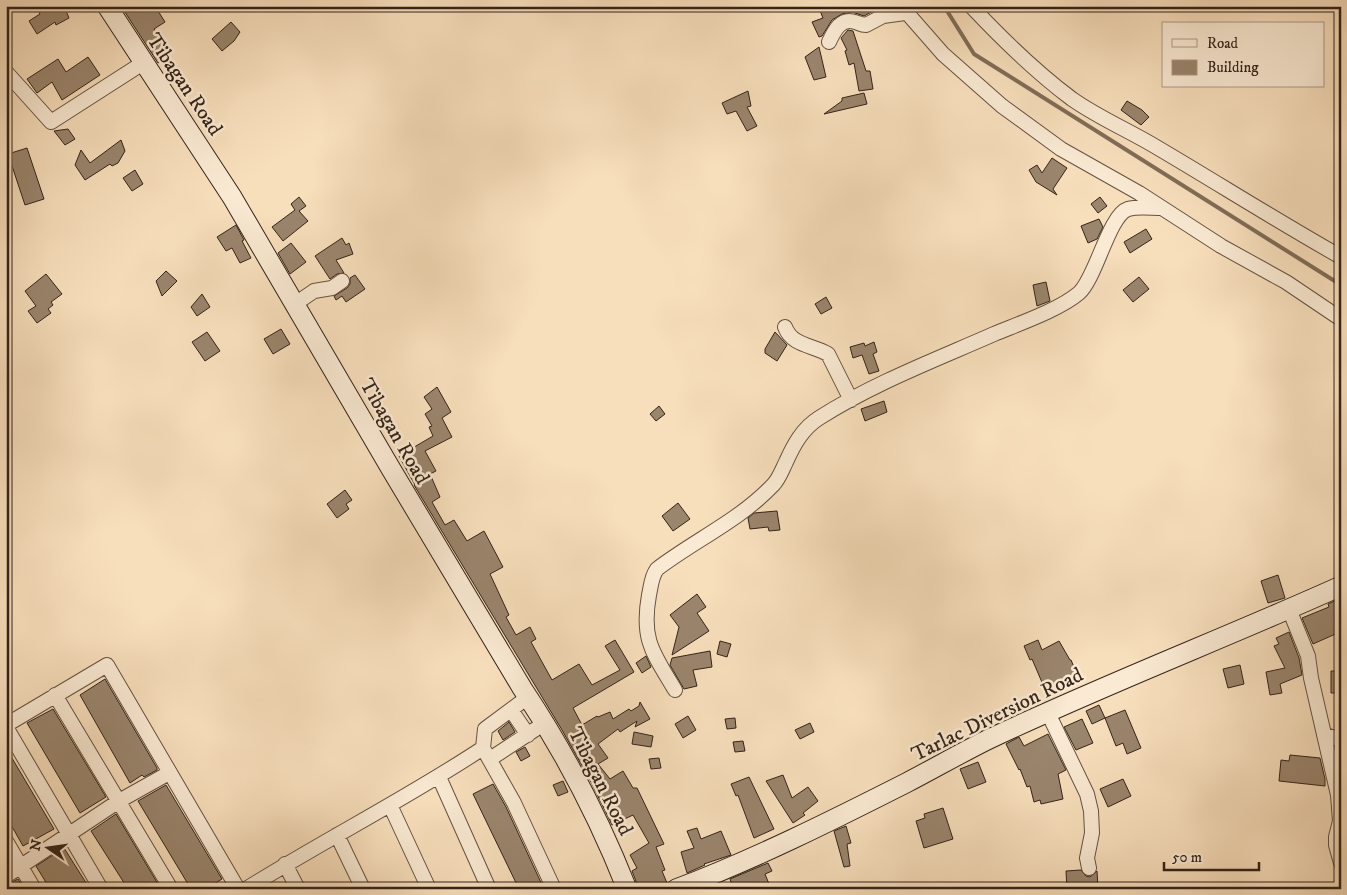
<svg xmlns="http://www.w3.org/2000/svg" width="1347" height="895" font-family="'IM FELL DW Pica',serif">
  <rect width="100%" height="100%" fill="#f8dfbc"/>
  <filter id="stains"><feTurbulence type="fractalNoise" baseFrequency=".004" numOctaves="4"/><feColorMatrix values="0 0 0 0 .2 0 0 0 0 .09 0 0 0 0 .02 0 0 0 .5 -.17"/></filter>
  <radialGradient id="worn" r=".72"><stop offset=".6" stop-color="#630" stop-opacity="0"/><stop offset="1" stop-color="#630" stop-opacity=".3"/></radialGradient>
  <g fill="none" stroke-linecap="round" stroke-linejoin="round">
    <!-- stream -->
    <path stroke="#816d59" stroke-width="4" d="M944,6L974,54L1341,285"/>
  </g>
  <!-- building -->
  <path fill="#9a856d" stroke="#342318" d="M35,6H64L69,18L56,25L55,22L37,34L29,21L40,14Z
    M121,6H155L165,22L154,29L167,46L161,49L167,57L158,63Z
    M818,6H890L879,8L864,16L852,12L842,14L832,20L822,36L819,37L812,22L823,18Z
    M231,22L240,32L234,41L222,51L212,39Z
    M848,30L853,31L866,71H870L873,89L859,91L854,63L849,65L845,51L847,50L841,38Z
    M819,47L826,77L814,80L805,57Z
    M88,57L100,75L62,100L52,82L37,93L27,79L58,59L66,72Z
    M748,91L751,106L747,107L757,126L747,131L736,111L727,114L722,103Z
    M864,93L867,104L824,114L842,101V98Z
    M1127,101L1142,110L1149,117L1141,125L1121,110Z
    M68,129L75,139L65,145L54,131Z
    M121,140L125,151L118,163L112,166L110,164L85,180L75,165L81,150L90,163Z
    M27,148L44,199L25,205L8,154Z
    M1052,158L1067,168L1053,189L1057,195L1036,182L1029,170L1037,165L1042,173Z
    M135,170L143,184L132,191L123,178Z
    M299,197L306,206L299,211L308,221L283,241L272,227L295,210L291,204Z
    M1100,197L1107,206L1098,213L1091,204Z
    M1099,219L1103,227L1097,239L1088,243L1081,226Z
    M236,225L244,240L242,241L251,258L240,263L232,248L226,251L217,237Z
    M1146,229L1152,239L1130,253L1124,242Z
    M342,238L346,245L349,243L353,254L336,260L344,273L337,274L330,279L315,256Z
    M291,243L306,262L290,274L278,253Z
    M166,271L177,281L162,296L156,281Z
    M46,274L62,294L51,302L53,305L48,309L51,313L37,323L28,311L36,306L25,291Z
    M355,275L365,289L346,302L342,296L336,300L334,296L347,288L350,284V278Z
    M1139,277L1149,289L1133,302L1123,290Z
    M1046,282L1050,301L1037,306L1033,285Z
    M202,294L210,307L197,316L191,307Z
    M826,297L832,308L821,314L815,304Z
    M281,329L290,344L273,354L264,339Z
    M207,332L220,351L205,361L192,342Z
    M775,332L787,345L777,361L765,353V349Z
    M874,342L877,352L873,354L879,371L869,374L862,355L853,358L850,347L864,343L865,346Z
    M437,387L451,412L442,418L452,437L425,451L436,471L430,474L440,497L432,502L445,525L454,520L467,541L484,531L503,567L490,574L509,615L506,617L516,635L530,627L536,639L531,642L552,680L579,664L592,685L620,670L605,646L615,640L634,672L573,708L582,725L597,716L598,717L610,712L613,719L629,709L631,711L639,706L640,702L650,719L635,727L637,721L620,732L618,729L598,744L608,758L598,764L610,779L623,771L633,788H637L664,844L656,847L665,870L662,871L667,883L665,889H639L632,871L637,868L630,855L649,843L633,815L612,825L590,780L562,730L414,485H415L399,456L433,436L429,427L432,426L425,414L432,409L424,397Z
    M884,401L887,412L865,421L861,409Z
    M659,406L665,414L656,421L650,414Z
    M345,490L352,500L346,504L349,509L337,518L327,504Z
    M678,503L690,519L673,531L662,516Z
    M777,511L780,530L769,531L768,527L750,529L748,518L754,513Z
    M1278,575L1285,598L1268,603L1261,581Z
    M697,594L706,607L697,613L709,631L672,655L679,627L670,615Z
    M1341,598L1340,632L1313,644L1302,618L1329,607L1328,604Z
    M1289,632L1299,658L1302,675L1280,684L1282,693L1270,695L1266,672L1285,668L1274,646L1279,644L1276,638Z
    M1038,640L1042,650L1059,641L1070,660H1071L1079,679L1047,694L1032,659L1030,660L1024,646Z
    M720,641L731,644L727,657L717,654Z
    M710,651L712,667L693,670L697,686L684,689L670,665L672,658Z
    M646,656L651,667L642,673L636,663Z
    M1240,665L1244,684L1228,688L1223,669Z
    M1331,671H1341V693H1331Z
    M105,679L157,768V770L144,777L142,775L130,783L80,695Z
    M1099,705L1105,718L1092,724L1086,711Z
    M53,709L106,797L80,813L27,723Z
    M1125,710L1141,748L1127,754L1123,743L1116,746L1105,718Z
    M688,716L696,730L683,738L675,724Z
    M735,718L736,728L727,729L725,719Z
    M1082,719L1093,743L1076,750L1064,727Z
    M509,722L515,732L503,740L498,731Z
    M810,723L814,732L800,739L795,730Z
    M634,732L653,736L651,747L632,744Z
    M1048,734L1066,770L1058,774L1063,799L1041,804L1040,800L1034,802L1030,786L1027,787L1020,769L1019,770L1006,744L1019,737L1024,746Z
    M743,741L745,751L735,752L733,742Z
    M525,747L530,756L521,761L516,752Z
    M6,748L54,829L23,846L6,816Z
    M1290,755L1320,758L1325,779V786L1279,781L1281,760L1289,761Z
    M659,758L661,768L651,769L649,759Z
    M978,762L986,782L968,789L960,769Z
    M783,775L792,798L808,787L818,801L803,813L805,815L793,823L766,781Z
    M749,777L774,829L754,838L738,795L736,796L731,784Z
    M1123,779L1131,796L1108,807L1100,789Z
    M563,781L568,792L558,796L553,785Z
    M493,784L506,807L544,889H519L473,794Z
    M166,785L222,879L206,889H191L138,801Z
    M943,808L953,839L924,848L916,821L925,818L924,814Z
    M116,814L161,889H128L91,831Z
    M846,826L851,843L847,844L850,866L844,867L834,831Z
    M697,828L701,839L721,831L731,855L704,864L705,865L687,873L681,852L694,848L687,831Z
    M64,848L90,889H50L36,866Z
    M768,863L772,871L765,874L771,889H733L730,879Z
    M1081,870L1086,876L1090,877L1097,871L1098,888L1067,889L1066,871Z
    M18,879L24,889H6V885Z"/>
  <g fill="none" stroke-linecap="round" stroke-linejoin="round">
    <!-- street casing -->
    <g stroke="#655241" stroke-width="16">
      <path id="street" d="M901,6L943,54L1002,106L1061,149L1139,193L1221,246L1286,282L1341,319
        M971,6C1002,39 1036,72 1072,99C1099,118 1130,131 1158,148C1219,184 1279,222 1341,257
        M829,42C834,31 841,17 855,22C859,23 861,25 866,25L883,16L905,13
        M6,72L51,122L143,63
        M295,304L314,291L332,288L342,281
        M785,327C792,346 813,345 828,354L851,400
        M1289,609L1308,656L1311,678L1338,795L1340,821L1336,837V845L1341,863
        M675,690C653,653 641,640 649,595C651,587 651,577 657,569C695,540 740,520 773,485C779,479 782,470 786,462C794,444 803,428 819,418C874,383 935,360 994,334C1018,324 1059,310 1079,293C1096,278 1109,215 1128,209C1138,206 1151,208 1162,208
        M55,695L171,889
        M528,697L485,729L483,748L514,803L554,889
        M511,710L528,735
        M1048,713L1087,794L1091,811L1092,833L1087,858L1089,868
        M6,725L107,665L238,889
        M6,727L101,889
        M1324,735L1341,739
        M490,759L545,723
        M439,777L489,889
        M390,805L429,889
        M337,835L363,889
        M6,841L34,889
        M285,864L298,889
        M6,876L119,801L169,773
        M246,889C324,840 406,799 483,748"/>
    </g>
    <!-- secondary casing -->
    <g stroke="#342318" stroke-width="21">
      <path id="secondary" d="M107,6L232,197L391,469L522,688C564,751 599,818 627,889
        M676,889C755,859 831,821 906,783C933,769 959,754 987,740C1103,685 1223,639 1341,586"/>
    </g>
    <!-- street -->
    <use href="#street" stroke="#faead3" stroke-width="14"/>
    <!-- secondary -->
    <use href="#secondary" stroke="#faead3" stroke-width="19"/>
  </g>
  <g text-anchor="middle" stroke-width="5" stroke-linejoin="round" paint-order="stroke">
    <!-- street labels -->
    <g font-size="21" fill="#342318" stroke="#faead3">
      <text transform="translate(185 84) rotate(56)" y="7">Tibagan Road</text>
      <text transform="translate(395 431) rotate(60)" y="7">Tibagan Road</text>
      <text transform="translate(997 714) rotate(-26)" y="7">Tarlac Diversion Road</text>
      <text transform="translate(601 781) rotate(63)" y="7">Tibagan Road</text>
    </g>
  </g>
  <!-- margin -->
  <rect width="1347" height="895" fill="none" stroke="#f8dfbc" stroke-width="25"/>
  <rect x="8" y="8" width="1332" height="880" fill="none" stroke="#342318" stroke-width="2.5"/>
  <rect x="12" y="12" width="1322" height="870" fill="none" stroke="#342318"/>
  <!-- legend -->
  <rect x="1162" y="22" width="162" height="65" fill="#faead3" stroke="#ab9a88"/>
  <rect x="1172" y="39" width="25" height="8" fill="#faead3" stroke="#ab9a88"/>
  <text x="1207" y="48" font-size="15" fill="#342318">Road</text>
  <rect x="1172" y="60" width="25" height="15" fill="#9a856d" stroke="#ab9a88"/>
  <text x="1207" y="72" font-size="15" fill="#342318">Building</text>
  <!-- north arrow -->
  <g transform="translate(48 848) rotate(283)" stroke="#faead3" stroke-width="4" paint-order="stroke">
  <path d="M0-4L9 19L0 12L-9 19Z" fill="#342318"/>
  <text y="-8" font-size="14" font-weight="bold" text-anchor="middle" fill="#342318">N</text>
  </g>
  <!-- scale -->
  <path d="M1164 862v8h95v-8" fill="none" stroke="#342318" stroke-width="2.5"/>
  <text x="1172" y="862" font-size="15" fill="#342318" stroke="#faead3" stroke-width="4" paint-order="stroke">50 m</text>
  <rect width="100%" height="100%" filter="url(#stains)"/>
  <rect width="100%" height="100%" fill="url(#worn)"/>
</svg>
